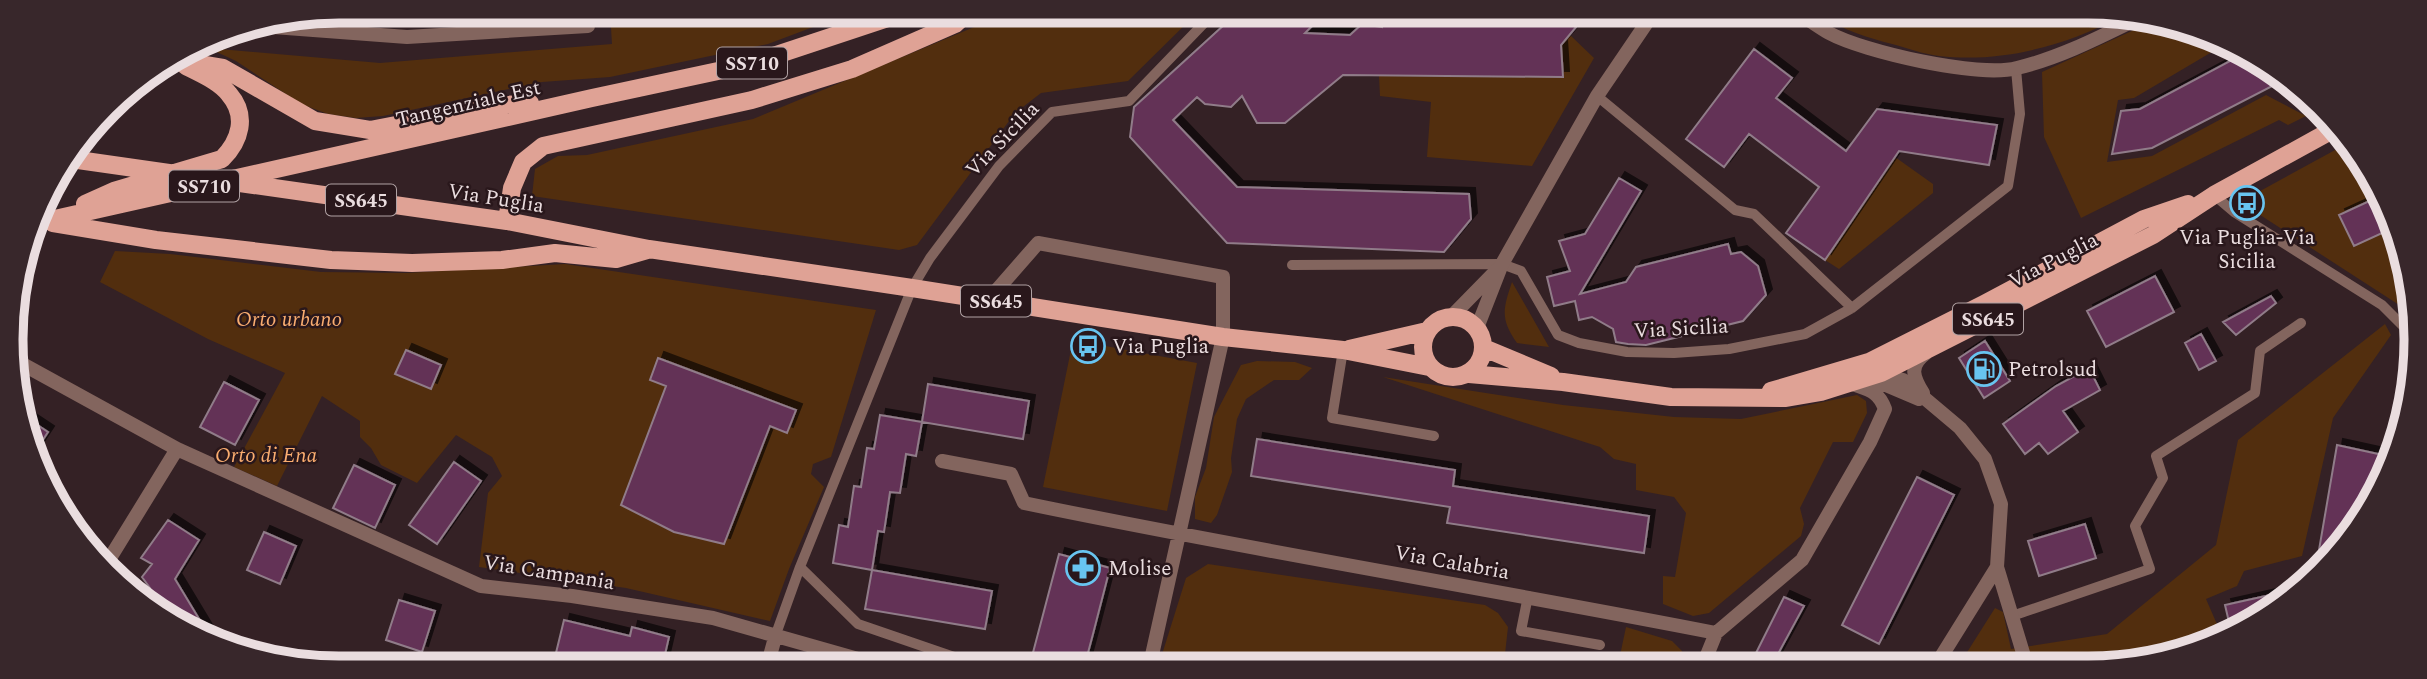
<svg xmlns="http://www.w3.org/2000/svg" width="2427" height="679" font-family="Spectral,serif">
  <defs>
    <filter id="shadow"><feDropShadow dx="6" dy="-6" stdDeviation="0" flood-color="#0009"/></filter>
  </defs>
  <rect width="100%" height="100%" fill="#342125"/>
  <!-- green -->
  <path fill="#522e0e" d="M610,11L853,12L768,44L610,77L542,82L383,116L356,118L328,114L301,104L236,61L208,48L380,63L612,44Z
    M1008,13H1197L1128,81L1041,93L1015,113L917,245L899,250L532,196L535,169L558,156L587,155L753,119Z
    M1823,16L2120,17C2065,46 2002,63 1939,56C1923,54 1907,48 1892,44C1869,38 1842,30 1823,16Z
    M2158,19L2222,46L2134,98L2118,100L2107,162L2152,156L2266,95L2306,116L2288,125L2279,120L2081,218L2044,137L2042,72Z
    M1561,34L1570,35L1594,58L1532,166L1427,157L1431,102L1380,96L1379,76L1562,77Z
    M2348,143L2361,156L2410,275V312L2240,202Z
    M1895,157L1933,184V193L1839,269L1825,260Z
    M115,251L170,254L321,272L406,273L565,264L876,310L831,457L813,464L811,474L824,487L789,569L770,621L626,588L479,567L488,493L502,476L492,457L456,435L417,483L381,465L371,448L360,437V421L322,396L277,486L234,467L285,373L208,339L100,282Z
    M1512,282L1549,347L1517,343C1500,319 1503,309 1512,282Z
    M2385,324L2391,335L2333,418L2302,556L2244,571L2237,586L2206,599L2223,638L2130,666L1959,665L1995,608L2003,612L2011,649L2107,634L2216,545L2238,440Z
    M1073,340L1197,363L1167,511L1043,487Z
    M1257,361L1295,362L1312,368L1299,380H1274L1246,399L1237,419L1231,458L1232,472L1217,515L1211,523L1195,519V497L1206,468L1214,417L1241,365Z
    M1383,377L1563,405L1674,417L1741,419L1857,395L1866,401L1867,413L1853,442H1833L1800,508L1804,524L1801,536L1709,613L1693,616L1663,604V576L1675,577L1686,513L1674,497L1636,490V464L1614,459L1600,447Z
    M1208,564L1485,605L1498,613L1508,627L1505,654L1514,659L1554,665L1159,664L1186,578Z
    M1626,627L1672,641L1682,651L1684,665H1618Z"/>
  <!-- building -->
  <path fill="#643156" stroke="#907c89" stroke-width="2" filter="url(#shadow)" d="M1236,14H1254L1261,21L1268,14H1324L1305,33L1350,35L1362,24L1382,27V14L1586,15L1561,45L1563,77L1343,75L1285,123H1257L1242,96L1231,107L1205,104L1197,97L1173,120L1237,187L1469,194L1471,219L1444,252L1227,243L1130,137L1134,107Z
    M1754,49L1792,78L1776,98L1846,151L1877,109L1997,125L1989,165L1899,151L1825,260L1786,233L1819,187L1749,134L1724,167L1686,139Z
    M2243,54L2270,66L2284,80L2152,148L2112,154L2121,111L2140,109Z
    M1619,178L1641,191L1580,294L1626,282L1636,267L1728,244L1731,254L1741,252L1758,266L1766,295L1743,321L1646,345L1628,344L1616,342L1613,329L1592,317L1579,320L1575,301L1554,306L1547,277L1570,271L1559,241L1585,234Z
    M2378,197L2391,229L2354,246L2339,215Z
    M2155,276L2174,312L2106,347L2087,311Z
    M2271,296L2276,303L2236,335L2223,322Z
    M2201,334L2216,361L2199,370L2185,343Z
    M1985,341L2010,381L1984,398L1959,358Z
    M406,350L441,365L431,389L395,374Z
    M658,358L796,410L787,433L770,426L724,544L674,532L621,505L666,386L650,380Z
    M2089,368L2100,390L2063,411L2078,432L2048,454L2039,443L2025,454L2003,424L2056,386Z
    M224,382L259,400L235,445L200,427Z
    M928,384L1029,401L1023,439L922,422Z
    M21,414L48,432L35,452L22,425Z
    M880,415L922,422L916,456L906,454L900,493L890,492L884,532L878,531L872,570L833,563L839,525L848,527L854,486L861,487L867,448L874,449Z
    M1257,439L1455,470L1453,486L1649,516L1644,553L1447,523L1450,507L1251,476Z
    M2337,445L2392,457L2382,485L2336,550H2319Z
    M454,462L481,481L437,544L409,525Z
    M354,465L395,485L375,528L333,508Z
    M1917,477L1954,495L1879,644L1842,625Z
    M168,520L199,540L175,579L210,637L175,624L141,595L150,588L142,577L152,564L141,558Z
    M2085,524L2096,558L2039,576L2028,541Z
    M264,532L296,546L280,584L247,570Z
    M1059,554L1110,568L1093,634L1085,664H1030Z
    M872,570L992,591L985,629L865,609Z
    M2297,589L2233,635H2232L2225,605Z
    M1784,597L1804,606L1772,665H1750Z
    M399,600L435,611L422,652L386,640Z
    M564,620L630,636L632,627L669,637L663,663H581L555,657Z"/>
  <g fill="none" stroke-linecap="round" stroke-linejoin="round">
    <!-- lane -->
    <path stroke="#83655e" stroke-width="10" d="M1597,96L1735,210L1754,214L1852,308
      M2214,195L2234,212L2382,305L2405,328L2410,345
      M1292,265L1502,264L1521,271L1558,335L1579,343L1627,352L1674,353L1729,349L1805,334L1852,308L2008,186L2020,114L2016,69
      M1343,350L1332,418L1434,436
      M1528,596L1521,631L1600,645
      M2012,616L2150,569L2135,526L2163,478L2156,456L2255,393L2260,351L2301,323
      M776,634L800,567
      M959,664L960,659L858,624L800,567L912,288L930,258L999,166L1052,112L1129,101L1208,19L1216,14"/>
    <!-- street -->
    <path stroke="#83655e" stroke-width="14" d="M1802,16C1811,21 1820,28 1829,33C1864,52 1979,78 2017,68C2060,58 2102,36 2141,17
      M260,26L407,37L588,26V11
      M988,300L1038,243L1223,277V337L1150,664
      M1451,317L1497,270
      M1477,328L1502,264L1597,96L1652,15
      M15,360L177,449L481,586L572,596L713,618L872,663
      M1876,373L1903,380L1960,428L1985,459L2001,504L1997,567L1936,665
      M1858,383L1886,385L1919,399
      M1923,393C1913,377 1909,366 1925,354
      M942,461L1011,474L1024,503C1254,551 1486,588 1716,633
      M108,565L110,558L177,449
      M1997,567L2027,666
      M768,663L776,634
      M1703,665L1716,633L1802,560L1870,442L1885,409C1878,390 1868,390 1850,383"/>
    <!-- primary -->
    <path stroke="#dfa295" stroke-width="18" d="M175,60L223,68L315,121L370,130L494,106L530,103
      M71,159L507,221L649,249L912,288L1223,337L1343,350L1429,367
      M85,204L114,191L222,159C240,141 248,116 229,94C219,81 201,74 186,66
      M507,221L512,188L523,162L543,146L752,100L852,69L955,24L967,13
      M37,223L592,98L746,65L906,12
      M53,223L156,240L331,260L412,263L502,260L555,253L616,259L647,250
      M1423 347a30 30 0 1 1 60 0a30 30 0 1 1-60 0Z
      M1484,348L1551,376
      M1349,349L1427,331
      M1469,374L1563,382L1671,397L1786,398L1821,392L1881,373L2153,235L2214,195L2334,129
      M1771,391L1869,362L1984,304L2144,219L2188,204"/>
  </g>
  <!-- icons -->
  <defs>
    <g id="bus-ring" transform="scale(1.75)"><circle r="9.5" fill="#29171b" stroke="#68c4f0" stroke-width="1.5"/><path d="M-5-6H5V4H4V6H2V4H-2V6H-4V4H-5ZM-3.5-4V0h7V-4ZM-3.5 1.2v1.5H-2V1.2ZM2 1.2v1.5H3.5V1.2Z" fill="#68c4f0"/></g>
    <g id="fuel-ring" transform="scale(1.75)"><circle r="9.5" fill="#29171b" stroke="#68c4f0" stroke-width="1.5"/><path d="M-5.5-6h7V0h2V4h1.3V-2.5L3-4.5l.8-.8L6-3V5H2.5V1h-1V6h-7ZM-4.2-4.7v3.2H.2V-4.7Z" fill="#68c4f0"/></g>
    <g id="pharmacy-ring" transform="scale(1.75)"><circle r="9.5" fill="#29171b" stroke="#68c4f0" stroke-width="1.5"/><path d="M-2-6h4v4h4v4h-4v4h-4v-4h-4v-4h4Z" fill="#68c4f0"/></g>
  </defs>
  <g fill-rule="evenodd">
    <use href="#bus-ring" x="2247" y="203"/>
    <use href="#bus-ring" x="1088" y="346"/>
    <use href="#fuel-ring" x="1984" y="369"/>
    <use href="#pharmacy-ring" x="1083" y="568"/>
  </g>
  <g text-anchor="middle" stroke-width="5" stroke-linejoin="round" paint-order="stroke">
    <!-- shield labels -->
    <g fill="#29171b" stroke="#b0a2a4" stroke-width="2">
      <rect x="717" y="47.5" width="70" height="31" rx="5"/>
      <rect x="169" y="170.5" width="70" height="31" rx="5"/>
      <rect x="326" y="184.5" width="70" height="31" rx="5"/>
      <rect x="961" y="285.5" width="70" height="31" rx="5"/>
      <rect x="1953" y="303.5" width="70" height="31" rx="5"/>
    </g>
    <g font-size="19" font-weight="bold" fill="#eadddf">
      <text x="752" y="70">SS710</text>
      <text x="204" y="193">SS710</text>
      <text x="361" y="207">SS645</text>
      <text x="996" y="308">SS645</text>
      <text x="1988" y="326">SS645</text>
    </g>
    <!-- street labels -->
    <g font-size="21" fill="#eadddf" stroke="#29171b">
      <text transform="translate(468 103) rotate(-13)" y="7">Tangenziale Est</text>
      <text transform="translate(1002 139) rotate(-46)" y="7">Via Sicilia</text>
      <text transform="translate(496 198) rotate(9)" y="7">Via Puglia</text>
      <text transform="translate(2053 260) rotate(-27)" y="7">Via Puglia</text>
      <text transform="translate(1681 328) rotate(-3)" y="7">Via Sicilia</text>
      <text transform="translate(1452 562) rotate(10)" y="7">Via Calabria</text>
      <text transform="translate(549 572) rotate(9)" y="7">Via Campania</text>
    </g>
    <!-- poi labels -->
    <g font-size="21" fill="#eadddf" stroke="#29171b" text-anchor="start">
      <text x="2247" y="244" text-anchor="middle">Via Puglia-Via<tspan x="2247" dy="24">Sicilia</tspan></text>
      <text x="1112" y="353">Via Puglia</text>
      <text x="2008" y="376">Petrolsud</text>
      <text x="1108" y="575">Molise</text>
    </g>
    <!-- park labels -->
    <g font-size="21" font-style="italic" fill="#faad70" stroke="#29171b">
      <text x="289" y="326">Orto urbano</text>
      <text x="266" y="462">Orto di Ena</text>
    </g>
  </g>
  <!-- crop -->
  <path d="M0 0H2427V679H0ZM339 23H2088A316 316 0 0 1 2404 339V340A316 316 0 0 1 2088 656H339A316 316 0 0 1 23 340V339A316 316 0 0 1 339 23Z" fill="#38272b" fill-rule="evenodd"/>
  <path fill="none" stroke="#eadddf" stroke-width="9" d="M339 23H2088A316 316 0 0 1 2404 339V340A316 316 0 0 1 2088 656H339A316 316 0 0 1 23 340V339A316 316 0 0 1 339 23Z"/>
</svg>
